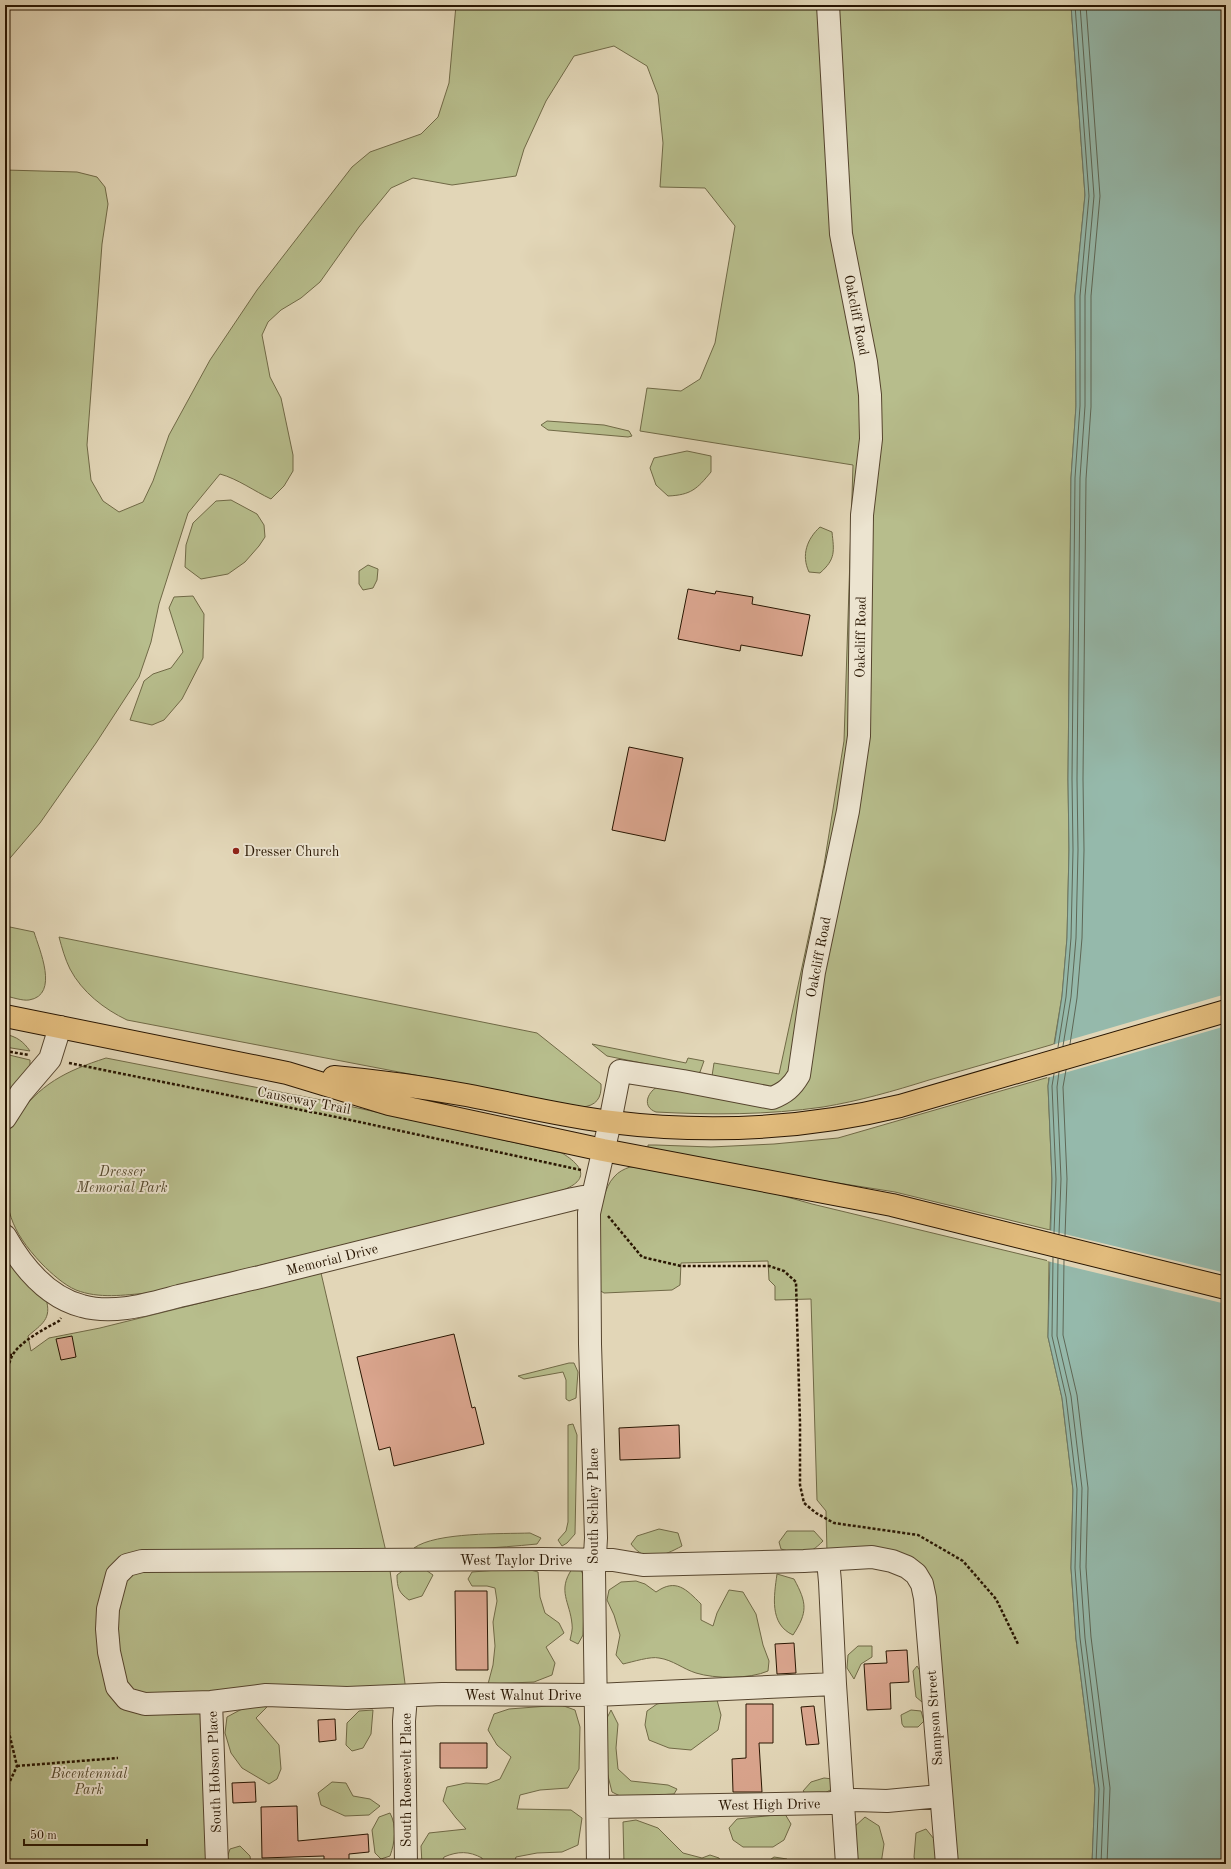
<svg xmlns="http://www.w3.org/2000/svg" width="1231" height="1869" font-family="'Old Standard TT',serif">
  <rect width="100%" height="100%" fill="#e2d6b7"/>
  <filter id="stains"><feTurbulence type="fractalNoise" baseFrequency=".005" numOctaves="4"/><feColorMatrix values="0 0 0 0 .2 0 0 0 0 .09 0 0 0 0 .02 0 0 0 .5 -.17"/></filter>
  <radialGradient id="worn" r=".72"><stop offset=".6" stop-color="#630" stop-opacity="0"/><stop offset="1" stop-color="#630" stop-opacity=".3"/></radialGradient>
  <!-- green -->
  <path fill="#b7bd8c" stroke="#706946" d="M456,5H823L864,400L853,733L787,1079L772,1087L712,1076L714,1063L779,1074L824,865L844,741L853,465L640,431L647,388L681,391L700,379L715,343L735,226L705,188L660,187L663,143L658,95L647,66L614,46L574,56L546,101L524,149L516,176L452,185L413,178L391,188L359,227L320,282L301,298L281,310L268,322L262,335L270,377L281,398L293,455V471L284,486L271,499C254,491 238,479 220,474L188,513L159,604L151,642L139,677L96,743L40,823L5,864V170L77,172L97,177L105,187L108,204L102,244L87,445L91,480L103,501L119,512L143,502L153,481L169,435L210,360L257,290L352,167L370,152L421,134L438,117L449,83Z
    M833,5H1071L1085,195L1075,296L1076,406L1071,478L1068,779L1069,850L1067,938L1062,996L1054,1044C1013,1056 971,1068 929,1080C894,1091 859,1101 823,1107C768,1115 712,1115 656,1112C642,1107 647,1093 657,1087L783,1102L853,816L875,441L846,236Z
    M547,421L604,425L629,431L632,436L628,437L548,430L541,425Z
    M687,451L711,456V472C697,489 691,495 668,496L656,485L650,468L654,458Z
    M231,500L257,514L264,525L265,537L259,546L245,562L228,574L201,579L185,567L186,545L193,523L216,501Z
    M820,527L832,532C834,551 836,559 820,573L809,572C801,555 807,539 820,527Z
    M368,565L378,569L377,580L373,588L363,590L359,584V571Z
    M193,596L204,614L203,658L182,699L164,720L152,725L130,720L144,681L153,674L171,668L183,652L169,608L174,597Z
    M5,926L34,932C39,949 60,995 29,1000C22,1001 12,997 5,996Z
    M59,937L537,1033L601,1084C602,1098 596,1106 582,1107L127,1020C104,1009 82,992 70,969C65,959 62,948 59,937Z
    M5,1034C17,1037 23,1041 30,1051L5,1047Z
    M592,1044L686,1063L688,1058L704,1061L700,1072L696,1074L607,1056Z
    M5,1054L30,1060V1068L5,1095Z
    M106,1058L326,1101L562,1153C593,1172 582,1185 554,1193L148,1293C124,1295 99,1299 76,1290C64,1285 51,1273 42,1264C9,1229 5,1209 5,1162C5,1155 3,1142 5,1135C7,1130 12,1125 15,1120C39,1084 66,1071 106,1058Z
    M1049,1077L1048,1086L1052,1179L1050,1230L895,1192L794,1176L648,1148V1145H656L711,1147L774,1144L838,1138Z
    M630,1167H639L762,1190L812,1204L1049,1261L1048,1337L1062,1398L1073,1490L1071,1568L1076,1639L1095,1789L1092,1864H952L922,1575L827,1553L826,1511L817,1500L811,1299L775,1300V1286L769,1280L768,1261L681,1263L680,1285L672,1290L604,1293L596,1288C596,1261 595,1197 614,1177C618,1172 624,1169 630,1167Z
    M5,1250L46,1299C52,1319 42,1324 28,1336L31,1351L49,1338L100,1328L321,1273L387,1556L121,1565L113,1690L207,1707L210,1864H5Z
    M569,1363H574L578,1372L576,1398L569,1401L566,1399V1380L563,1372L524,1379L518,1376Z
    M573,1424L577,1435L575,1534L567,1543L562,1546L558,1540L566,1531L568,1522V1425Z
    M659,1529L678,1533L682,1546C663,1556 646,1564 631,1544L637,1536Z
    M787,1531H814L823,1541C808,1556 802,1555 781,1549L779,1542Z
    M530,1533L541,1538L537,1544C496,1548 455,1551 414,1548C436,1532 502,1534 530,1533Z
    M389,1563L406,1691L146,1699L123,1683L112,1613L131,1570Z
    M423,1568L433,1575L422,1596L409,1600C399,1593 397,1588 397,1575L405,1569Z
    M523,1568L538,1572L540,1597L545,1613L559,1623L564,1633L546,1647L555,1663L552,1675L534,1682L488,1684L493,1665L495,1646L493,1622L497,1601L495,1588L487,1586H472L468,1579L472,1572Z
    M572,1569L581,1570L585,1580L583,1635L578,1644L570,1640C571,1635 573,1629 572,1624C570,1602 557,1591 572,1569Z
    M777,1574L794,1579C807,1603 808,1612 793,1635C769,1624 774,1596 777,1574Z
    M636,1581L645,1584L656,1592C676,1578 686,1589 701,1604V1620L713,1626L717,1613L729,1590L743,1592L756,1614L763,1645L769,1661L768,1671C750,1679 715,1679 696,1673C683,1669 673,1660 659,1658C651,1656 632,1662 623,1664L616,1655L620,1635L614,1615L607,1600L609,1590L621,1582Z
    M858,1646H872V1657L861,1664L854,1679L847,1668L848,1655Z
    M917,1666C924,1675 926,1692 922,1702L916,1697L913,1671Z
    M679,1699L717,1700L721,1715L718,1730L691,1750L669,1748L649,1740L645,1725L647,1711L657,1704Z
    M256,1705L267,1707L256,1718L279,1745L281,1769L277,1779L269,1784L242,1768L231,1753L225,1733L227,1717L240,1710Z
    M561,1705L575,1710L580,1727L579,1769L568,1788L540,1790L520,1795L517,1809L571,1810L582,1818L578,1845L562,1852L537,1853L516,1857L514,1864H483L482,1858C469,1851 458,1851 444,1857L441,1864H422L421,1846L429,1833L466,1829L456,1818L443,1801L447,1787L466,1783L487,1784L500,1779L511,1757L497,1745L488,1730L494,1714L509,1709Z
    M373,1710L371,1734L363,1748L352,1751L346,1745L347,1723L359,1711Z
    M611,1710L618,1724L616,1748L618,1769L631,1781L668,1785L677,1789L674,1794L622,1797L612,1792L606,1768L607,1718Z
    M911,1710L921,1711L924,1721L918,1727H904L902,1724L901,1715Z
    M824,1778L833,1779L832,1789L823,1794L808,1795L803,1791L811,1782Z
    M332,1782L346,1783L353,1796L370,1799L380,1806L369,1815L345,1816L321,1805L318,1793Z
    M390,1813C397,1826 395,1842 390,1856L381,1859L375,1853L372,1830L379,1817Z
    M785,1814L791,1824L784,1840L773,1847H743L733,1840L729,1828L737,1819Z
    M865,1817L879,1826L884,1844L881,1864H858L853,1828Z
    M636,1820L658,1828L683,1853L702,1858L710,1855L719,1858L722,1864H624L623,1822Z
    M926,1829L938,1844L940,1864H916L914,1857L916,1833Z
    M240,1846L250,1856L251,1864H225L230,1849Z
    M774,1857L787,1859L789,1864H764Z"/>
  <!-- water -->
  <path fill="#95b9ab" stroke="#697767" d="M1071,5H1226V1864H1092L1095,1789L1076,1639L1071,1568L1073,1490L1062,1398L1048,1337L1052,1179L1048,1086L1062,996L1067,938L1069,850L1068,779L1071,478L1076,406L1075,296L1085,195Z"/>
  <!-- pier -->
  <path fill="#e2d6b7" d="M1226,994V1026L1047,1078L1052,1045Z
    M1048,1230L1226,1273V1304L1047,1261Z"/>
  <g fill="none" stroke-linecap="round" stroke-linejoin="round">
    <!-- shore -->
    <path stroke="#5e6756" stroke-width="1" d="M1070,1044L1077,998L1082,938L1084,850L1083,779L1086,479L1091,407V296L1100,196L1086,5
      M1063,1046L1071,997L1076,938L1078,850L1077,779L1080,478L1085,406V296L1094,196L1080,5
      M1058,1047L1066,997L1071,938L1073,850L1072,779L1075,478L1080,406V296L1089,196L1075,5
      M1054,1074L1052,1086L1056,1179L1054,1233
      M1059,1234L1061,1179L1057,1087L1059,1072
      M1065,1236L1067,1179L1063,1087L1066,1070
      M1053,1257L1052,1336L1066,1397L1077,1489L1075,1568L1080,1638L1099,1789L1096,1864
      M1058,1259L1057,1336L1071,1396L1082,1488L1080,1567L1085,1638L1104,1788L1101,1864
      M1064,1260L1063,1335L1077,1395L1088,1488L1086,1567L1091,1637L1110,1788L1107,1864"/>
  </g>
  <!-- building -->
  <path fill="#daa58e" stroke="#281501" d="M688,589L715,594L716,591L753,597L752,604L810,615L802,656L741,645L740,651L678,639Z
    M629,747L683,758L665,841L612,830Z
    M454,1334L472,1408L475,1407L484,1444L394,1466L390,1447L379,1450L357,1357Z
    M72,1336L76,1357L61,1360L56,1339Z
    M679,1425L680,1458L620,1460L619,1428Z
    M455,1591H487L488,1670H456Z
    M794,1643L796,1673L777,1674L775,1644Z
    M907,1650L909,1682L890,1683L891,1709L867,1710L864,1664L887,1663L886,1651Z
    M746,1704H773V1743H759L762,1792H733L732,1759L746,1758Z
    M814,1706L819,1744L806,1745L801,1707Z
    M335,1719L336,1740L319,1742L318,1720Z
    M440,1743H487V1768H440Z
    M255,1782L256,1802L233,1803L232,1783Z
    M297,1806L298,1841L368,1834L369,1852L349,1854V1864H324V1856L262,1858L261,1807Z"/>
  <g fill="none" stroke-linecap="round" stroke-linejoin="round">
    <!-- minor casing -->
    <g stroke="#56452e" stroke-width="24">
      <path id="minor" d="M5,1118L21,1093L50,1059L60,1027
        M5,1236C22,1266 47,1297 82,1306C114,1315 148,1304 179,1296C206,1290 233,1283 260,1277C364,1251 468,1225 573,1199L583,1197L591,1198
        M828,1560L830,1582L835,1684L847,1864
        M835,1684L596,1695L442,1694L347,1698L266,1695L211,1702L145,1704L127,1699L117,1687L109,1652L107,1629L108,1609L117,1575L127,1565L142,1561L542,1559L613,1560L643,1565L804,1561L872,1557L892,1561L907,1567L916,1574L922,1584L925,1598L947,1864
        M211,1702L217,1864
        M598,1807L831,1803L856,1800L887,1801L940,1796
        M406,1864L404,1721L406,1696
        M598,1864L594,1572L596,1538L590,1344L589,1213L610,1122L620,1071L683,1081L772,1098C785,1093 792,1087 799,1075L814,972L848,811L859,736L862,515L871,439L870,395L866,362L841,234L828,5"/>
    </g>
    <!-- major casing -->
    <g stroke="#281501" stroke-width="24">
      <path id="major" d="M5,1016L287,1073L389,1104L603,1150L892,1205L1226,1288
        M334,1077C378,1081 422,1087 466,1095C514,1104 562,1116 611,1122C708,1134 805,1129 900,1106L1226,1011"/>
    </g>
    <!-- path -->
    <path stroke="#281501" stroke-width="2.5" stroke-dasharray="3 2" stroke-linecap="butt" d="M5,1051L29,1055
      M69,1063L341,1118L581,1170
      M608,1216L642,1257L681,1266H769L784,1271L796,1282L800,1423V1485L804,1503L816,1513L834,1523L918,1535L963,1561L996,1599L1018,1644
      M5,1355H12
      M5,1423C6,1404 4,1372 12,1356C19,1342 46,1328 59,1321L61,1318
      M5,1716L17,1766L5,1792
      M17,1766L118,1758"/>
    <!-- minor -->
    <use href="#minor" stroke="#ece4d0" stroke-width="22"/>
    <!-- major -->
    <use href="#major" stroke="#e1bb7c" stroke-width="22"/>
  </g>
  <!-- markers -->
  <circle fill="#8f2418" stroke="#ece4d0" stroke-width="1.5" cx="236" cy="851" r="4"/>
  <g text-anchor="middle" stroke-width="4" stroke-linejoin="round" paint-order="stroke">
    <!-- street labels -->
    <g font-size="14" fill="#281501" stroke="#ece4d0">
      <text transform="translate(857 315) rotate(79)" y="5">Oakcliff Road</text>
      <text transform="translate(860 637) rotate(-89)" y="5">Oakcliff Road</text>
      <text transform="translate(818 957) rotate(-79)" y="5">Oakcliff Road</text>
      <text transform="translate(304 1100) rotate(11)" y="5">Causeway Trail</text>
      <text transform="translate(332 1259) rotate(-14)" y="5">Memorial Drive</text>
      <text transform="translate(593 1506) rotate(-90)" y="5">South Schley Place</text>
      <text x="516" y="1565">West Taylor Drive</text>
      <text x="523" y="1700">West Walnut Drive</text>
      <text transform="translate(934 1718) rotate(-94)" y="5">Sampson Street</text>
      <text transform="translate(214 1772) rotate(-92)" y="5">South Hobson Place</text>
      <text transform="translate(406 1780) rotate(-90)" y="5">South Roosevelt Place</text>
      <text transform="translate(769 1804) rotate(-1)" y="5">West High Drive</text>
    </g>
    <!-- poi labels -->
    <g font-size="14" fill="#281501" stroke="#ece4d0" text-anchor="start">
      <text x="244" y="856">Dresser Church</text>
    </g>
    <!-- park labels -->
    <g font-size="14" font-style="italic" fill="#53472b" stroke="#ece4d0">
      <text x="122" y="1176">Dresser<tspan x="122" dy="16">Memorial Park</tspan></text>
      <text x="89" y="1778">Bicentennial<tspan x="89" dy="16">Park</tspan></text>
    </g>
  </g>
  <!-- margin -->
  <rect width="1231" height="1869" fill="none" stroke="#e2d6b7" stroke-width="20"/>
  <rect x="6" y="6" width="1219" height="1857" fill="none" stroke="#281501" stroke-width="2"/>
  <rect x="10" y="10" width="1211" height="1849" fill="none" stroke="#281501"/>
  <!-- scale -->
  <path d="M24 1839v6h123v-6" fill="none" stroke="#281501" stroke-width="2"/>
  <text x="30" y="1839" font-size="12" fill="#281501" stroke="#ece4d0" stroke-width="3" paint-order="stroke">50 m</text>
  <rect width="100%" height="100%" filter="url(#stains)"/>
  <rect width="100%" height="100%" fill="url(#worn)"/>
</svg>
